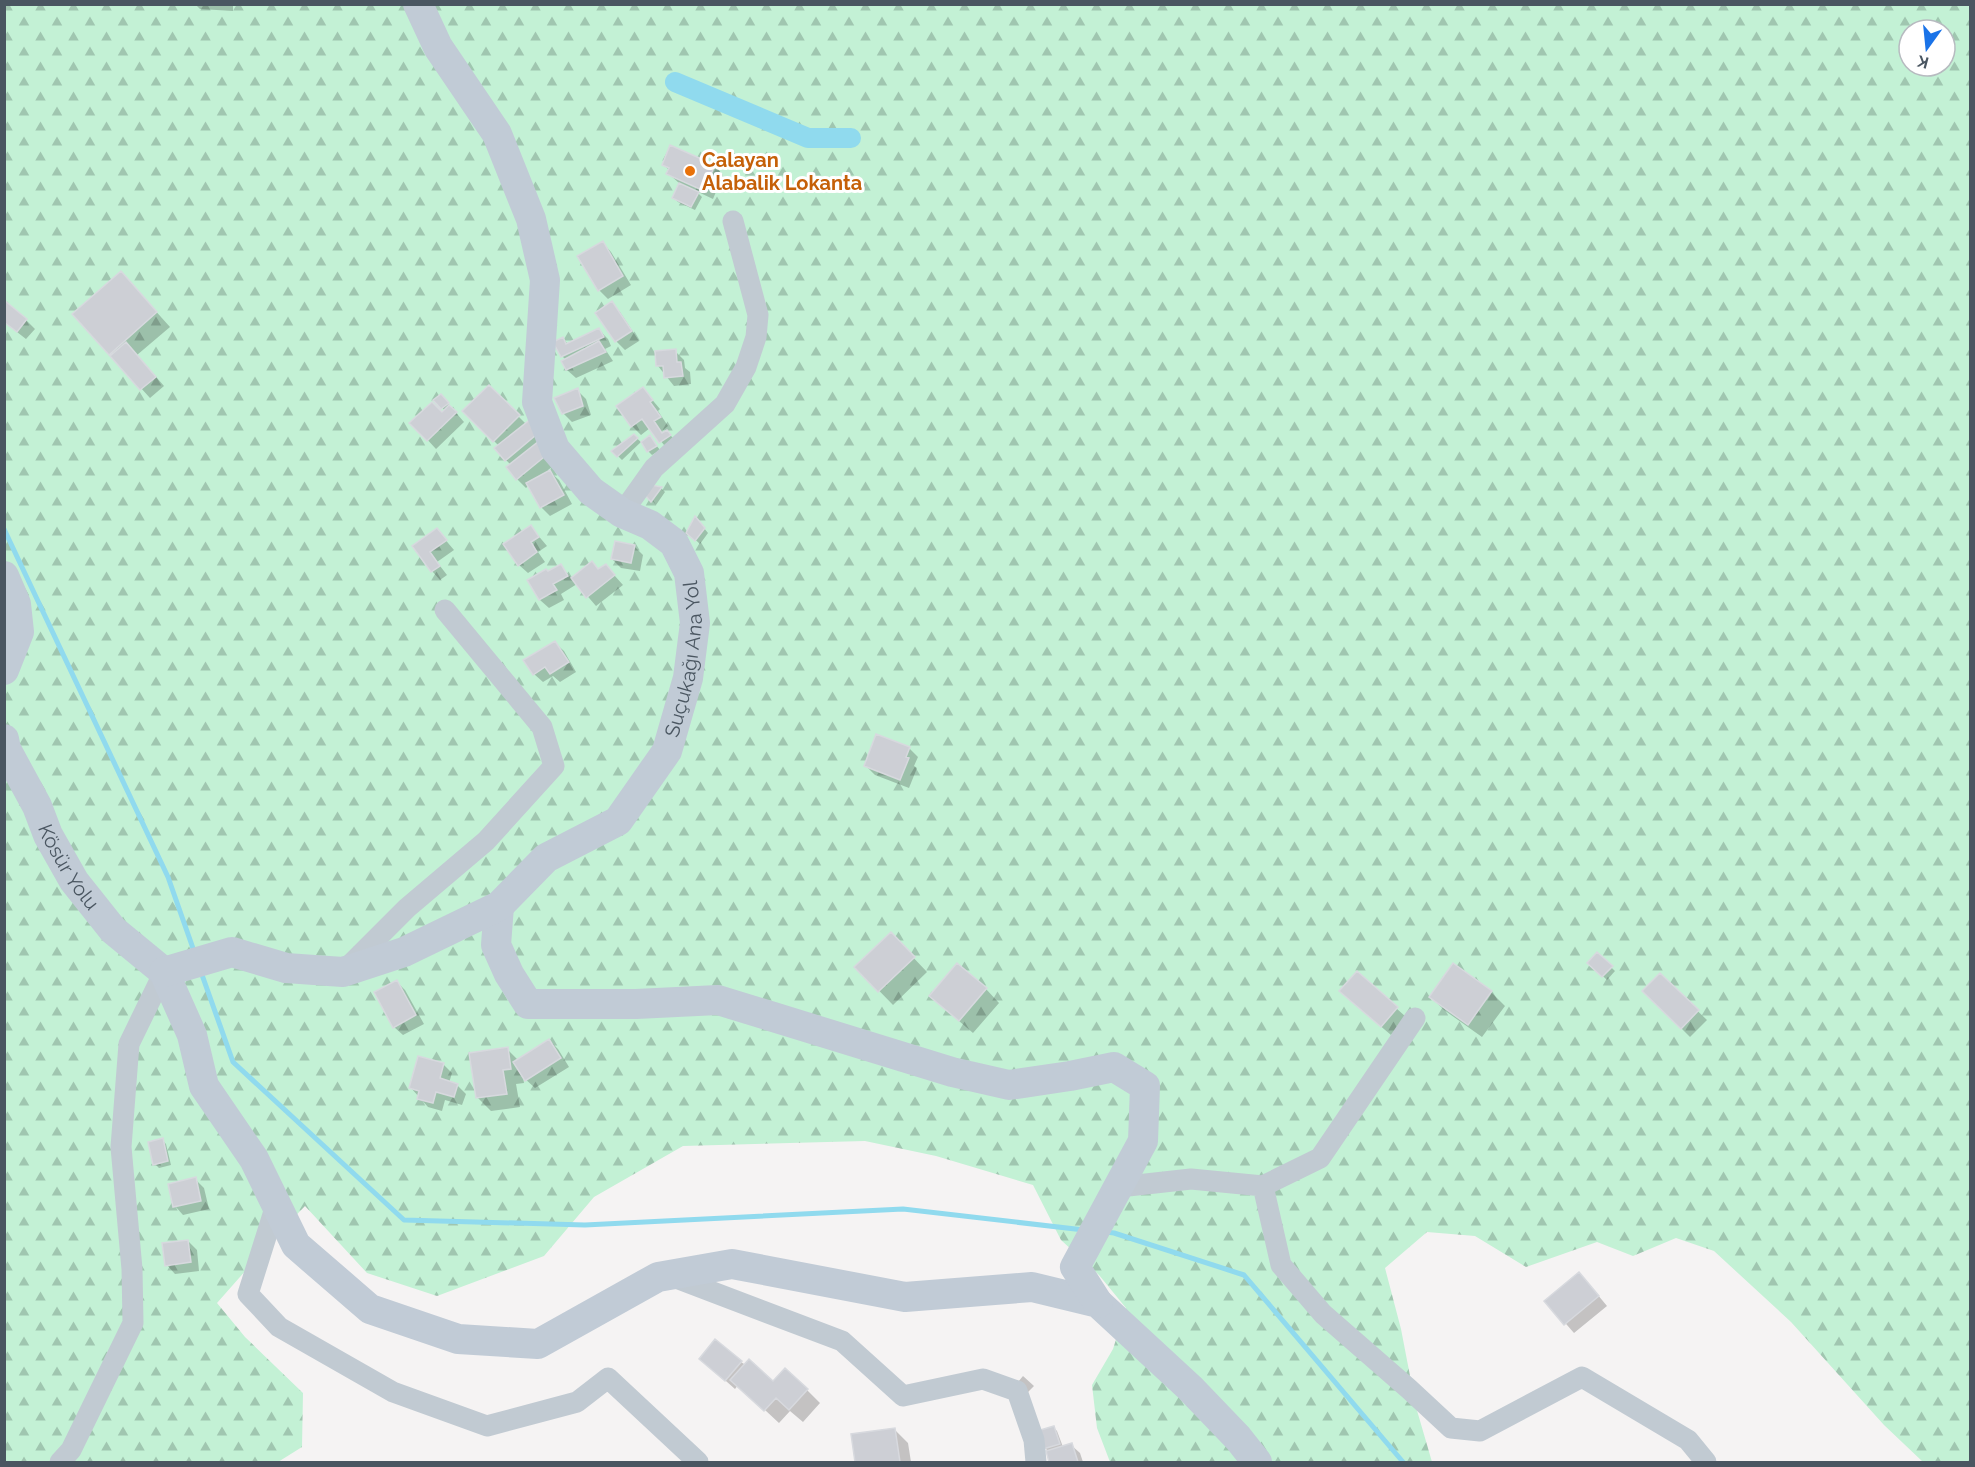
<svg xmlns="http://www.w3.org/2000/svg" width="1975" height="1467" font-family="Raleway,sans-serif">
  <defs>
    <pattern id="forest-firs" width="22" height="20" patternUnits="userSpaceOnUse" patternTransform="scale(1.5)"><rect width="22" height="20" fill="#c3f1d5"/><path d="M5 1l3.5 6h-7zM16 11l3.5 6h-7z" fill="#a0c6b0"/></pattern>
  </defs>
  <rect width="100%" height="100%" fill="#f5f3f3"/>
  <!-- forest -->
  <path fill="url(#forest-firs)" fill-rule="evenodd" d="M5,5H1970V1462H1923L1884,1425L1791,1322L1714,1251L1676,1238L1633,1256L1597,1242L1526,1267L1475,1236L1427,1232L1385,1268L1401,1329L1416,1407L1432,1462H1110L1097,1428L1092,1385L1113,1349L1126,1308L1099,1275L1061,1240L1033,1185L936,1156L865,1141L683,1146L594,1197L544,1256L437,1296L367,1273L305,1206L277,1235L217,1303L245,1337L303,1393L302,1447L278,1462H5ZM1909,30H1945V66H1909Z"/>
  <!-- shadow -->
  <path fill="#0003" d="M195,4H233V11L200,9Z
    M671,147L715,166L723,175L713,199L696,191L702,197L695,210L678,202L674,198L680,184L668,173L669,170L663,164Z
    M603,243L611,252L631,285L608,299L599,290Z
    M134,287L170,327L137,355L164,386L150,398L110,354Z
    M612,303L620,312L639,341L625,350L616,341Z
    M26,320L35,329L26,339L4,322Z
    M599,330L608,339L611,346L605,349L613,361L576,378L567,370L563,361L566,360L562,356L563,339L568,344Z
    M675,351L684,360L685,368L690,372L691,384L674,386L658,366Z
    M489,387L526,424L557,463L548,470L559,480L572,504L550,516L541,507L529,485L526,488L517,479L511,465L506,460L499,446L464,411Z
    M643,389L660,409L658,411L668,426L662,431L664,434L667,432L675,440L669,451L650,428L641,435L632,426Z
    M577,390L586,399L591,415L572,422L563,413Z
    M436,400H445L464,422L436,449L412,423L442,414L445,411Z
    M634,436L641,442L622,460L613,451Z
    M653,441L660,450L652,455L648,451Z
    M652,487L661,488L665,492L656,505L646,494Z
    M699,522L708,533L700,544L688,533Z
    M531,527L547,546L538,552L545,562L528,573L519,565Z
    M437,530L454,550L437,562L447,575L440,580L432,571L414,546Z
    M634,546L643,555L640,571L621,568L612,559Z
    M561,566L572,579L599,571L606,566L623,585L596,606L577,584L561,594L564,600L549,608L540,600L529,580Z
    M555,643L564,651L576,672L560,682L553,676L543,682L534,674Z
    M909,748L918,757L914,766L917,768L909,788L875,775L866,766Z
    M891,934L927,972L893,1005L856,967Z
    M1597,954L1615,971L1607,980L1589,963Z
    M1453,965L1491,992L1505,1006L1482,1037L1444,1010L1431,997Z
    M1357,973L1406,1017L1391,1035L1350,1000Z
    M1660,975L1707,1020L1690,1037L1644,991Z
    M396,981L405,990L424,1024L403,1035L394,1027Z
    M986,989L999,1003L973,1033L945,1009Z
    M549,1040L558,1049L569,1067L535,1088L523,1077L524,1083L516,1084L520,1107L491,1111L478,1098L507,1049L518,1060Z
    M443,1064L452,1073L449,1083L457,1085L466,1094L462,1105L445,1100L442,1111L428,1107L411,1088Z
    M162,1140L166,1144L171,1165L159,1168L155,1164Z
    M195,1179L204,1188L209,1209L183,1215L175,1206Z
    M188,1241L197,1250L199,1271L175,1274L167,1265Z
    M1588,1283L1607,1306L1574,1333L1546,1301Z
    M701,1359L741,1362L773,1383L807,1390L820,1403L803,1422L790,1411L779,1423L738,1385L735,1389Z
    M1023,1376L1034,1386L1028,1392L1018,1382Z
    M1053,1427L1057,1431L1063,1447L1071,1445L1080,1453L1083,1462H1051L1049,1452L1045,1448Z
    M895,1430L908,1443L911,1462H856L853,1435Z"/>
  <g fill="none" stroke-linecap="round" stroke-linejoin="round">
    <!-- stream -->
    <path stroke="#90daee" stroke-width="5" d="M4,529L168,877L195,954
      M201,972L233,1062L404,1220L585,1225L903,1209L1084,1230
      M1106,1232L1114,1233L1244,1275L1403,1462"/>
    <!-- canal -->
    <path stroke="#90daee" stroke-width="20" d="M675,82L808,138H851"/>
  </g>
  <!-- building -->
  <path fill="#cdcfd5" stroke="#d7d9de" stroke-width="1.5" d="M670,145L715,165L704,191L666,174L669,168L662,165Z
    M679,183L699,192L691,207L672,198Z
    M603,241L623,276L598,291L577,256Z
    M121,271L157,312L109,355L72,314Z
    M4,300L27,319L17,332L4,322Z
    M612,301L632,331L615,342L595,313Z
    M599,328L604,337L561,357L553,342L563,337L566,344Z
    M599,341L606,352L566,370L561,361Z
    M126,342L156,377L140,390L110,356Z
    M676,349L677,362H681L683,376L664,378L663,366H656L655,351Z
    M489,385L520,415L493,442L462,411Z
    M643,387L653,400L650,402L661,417L654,421L662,433L667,430L671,435L659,443L642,419L631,427L616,406Z
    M578,388L583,406L562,414L554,398Z
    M441,394L449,403L441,409L433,400Z
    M432,402L442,412L449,405L457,412L427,441L409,423Z
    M532,418L542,430L505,461L494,448Z
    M634,434L638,438L617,457L611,451Z
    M650,435L657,446L647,452L641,442Z
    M539,441L549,453L516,480L506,467Z
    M550,470L564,495L540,508L526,483Z
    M651,485L662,487L651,502L644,494Z
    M695,516L705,528L695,541L686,533Z
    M531,525L539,537L531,542L537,552L518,566L503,544Z
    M437,528L447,540L430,552L440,566L431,572L412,546Z
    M615,541L635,545L631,563L611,559Z
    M592,561L598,569L606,564L615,575L586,598L571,578Z
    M561,564L568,576L553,584L557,590L539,600L527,580L546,569L548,571Z
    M555,641L569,662L550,674L545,667L533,675L523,660Z
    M876,734L910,747L906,757L909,758L900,780L864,766Z
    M891,932L915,957L878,992L854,967Z
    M1597,952L1613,966L1602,977L1587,963Z
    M957,963L987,988L959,1021L929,996Z
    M1453,963L1492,991L1468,1025L1429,997Z
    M1357,971L1398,1007L1381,1027L1339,991Z
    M1660,973L1699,1010L1681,1029L1642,991Z
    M397,980L416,1015L393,1028L374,992Z
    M549,1039L561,1058L525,1081L513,1062Z
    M508,1047L511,1069L503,1070L507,1094L476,1098L469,1053Z
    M418,1056L444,1063L440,1078L458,1084L454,1097L436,1092L433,1103L417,1099L419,1091L409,1088Z
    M163,1138L168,1161L153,1165L148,1142Z
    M196,1177L201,1201L173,1207L168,1184Z
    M188,1240L191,1262L165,1266L162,1243Z
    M1579,1272L1599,1296L1564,1325L1544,1301Z
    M715,1339L742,1361L725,1381L699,1359Z
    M749,1359L773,1381L785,1368L808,1389L789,1410L776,1398L764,1411L730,1380Z
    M1054,1426L1060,1444L1043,1449L1037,1431Z
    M895,1428L900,1462H855L851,1434Z
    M1072,1443L1078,1462H1049L1046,1451Z"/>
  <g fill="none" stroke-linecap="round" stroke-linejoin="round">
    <!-- street -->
    <path stroke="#c1cad2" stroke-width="21" d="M622,513L654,468L725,404L746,367L756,337L758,315L733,221
      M346,969L407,908L486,841L554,766L542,727L445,610
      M1263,1186L1281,1265L1323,1314L1409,1389L1451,1428L1480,1431L1582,1377L1688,1440L1706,1462
      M1119,1187L1191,1179L1263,1186L1320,1158L1415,1018
      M276,1205L248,1294L279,1327L393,1392L487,1426L577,1402L608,1378L698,1462
      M668,1275L842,1341L903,1396L983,1379L1017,1391L1034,1440L1036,1462
      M60,1462L71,1450L133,1323L132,1269L121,1147L129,1044L164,972"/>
    <!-- secondary -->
    <g stroke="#c1cbd6" stroke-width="30">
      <path d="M4,576L16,604L19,632L4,670"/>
      <path id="s1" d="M4,739L6,749L37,806L48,835L74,881L113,930L164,972L192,1035L204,1086L254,1159L296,1245L370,1309L458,1339L538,1344L658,1277L732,1264L905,1297L1032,1287L1098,1303L1190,1388L1238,1438L1257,1462"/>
      <path d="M499,906L496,945L509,974L528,1004H636L718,1000L952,1072L1009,1085L1070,1076L1114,1067L1145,1086L1143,1141L1075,1267L1098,1303"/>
      <path id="s2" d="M164,972L232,952L286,968L343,972L404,952L499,906L546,858L618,821L667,751L688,678L695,623L689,573L674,543L650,525L622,513L591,491L555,449L537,402L545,280L531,219L497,134L438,47L418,4"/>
    </g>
  </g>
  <!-- markers -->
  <circle fill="#e8710a" stroke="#fff" stroke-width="2" cx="690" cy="171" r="6"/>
  <g text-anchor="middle" stroke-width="6" stroke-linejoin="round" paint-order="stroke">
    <!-- food labels -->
    <g font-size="20" font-weight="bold" fill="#c56008" stroke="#fff" text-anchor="start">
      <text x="702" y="167">Calayan<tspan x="702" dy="23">Alabalik Lokanta</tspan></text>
    </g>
    <!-- street labels -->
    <g font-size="20" fill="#4a5661" stroke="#fff">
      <text dy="7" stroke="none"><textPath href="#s2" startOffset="682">Suçukağı Ana Yol</textPath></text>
      <text dy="7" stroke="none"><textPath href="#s1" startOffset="144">Kösür Yolu</textPath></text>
    </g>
  </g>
  <!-- border -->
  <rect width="1975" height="1467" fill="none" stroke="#4a5661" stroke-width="12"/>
  <!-- north arrow -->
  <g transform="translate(1927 48) rotate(195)"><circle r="28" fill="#ffffff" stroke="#b7bbc0" stroke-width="1.5"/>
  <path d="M0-4.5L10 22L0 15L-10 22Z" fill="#1a73e8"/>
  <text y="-9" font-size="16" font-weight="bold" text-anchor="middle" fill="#4a5661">K</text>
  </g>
</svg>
